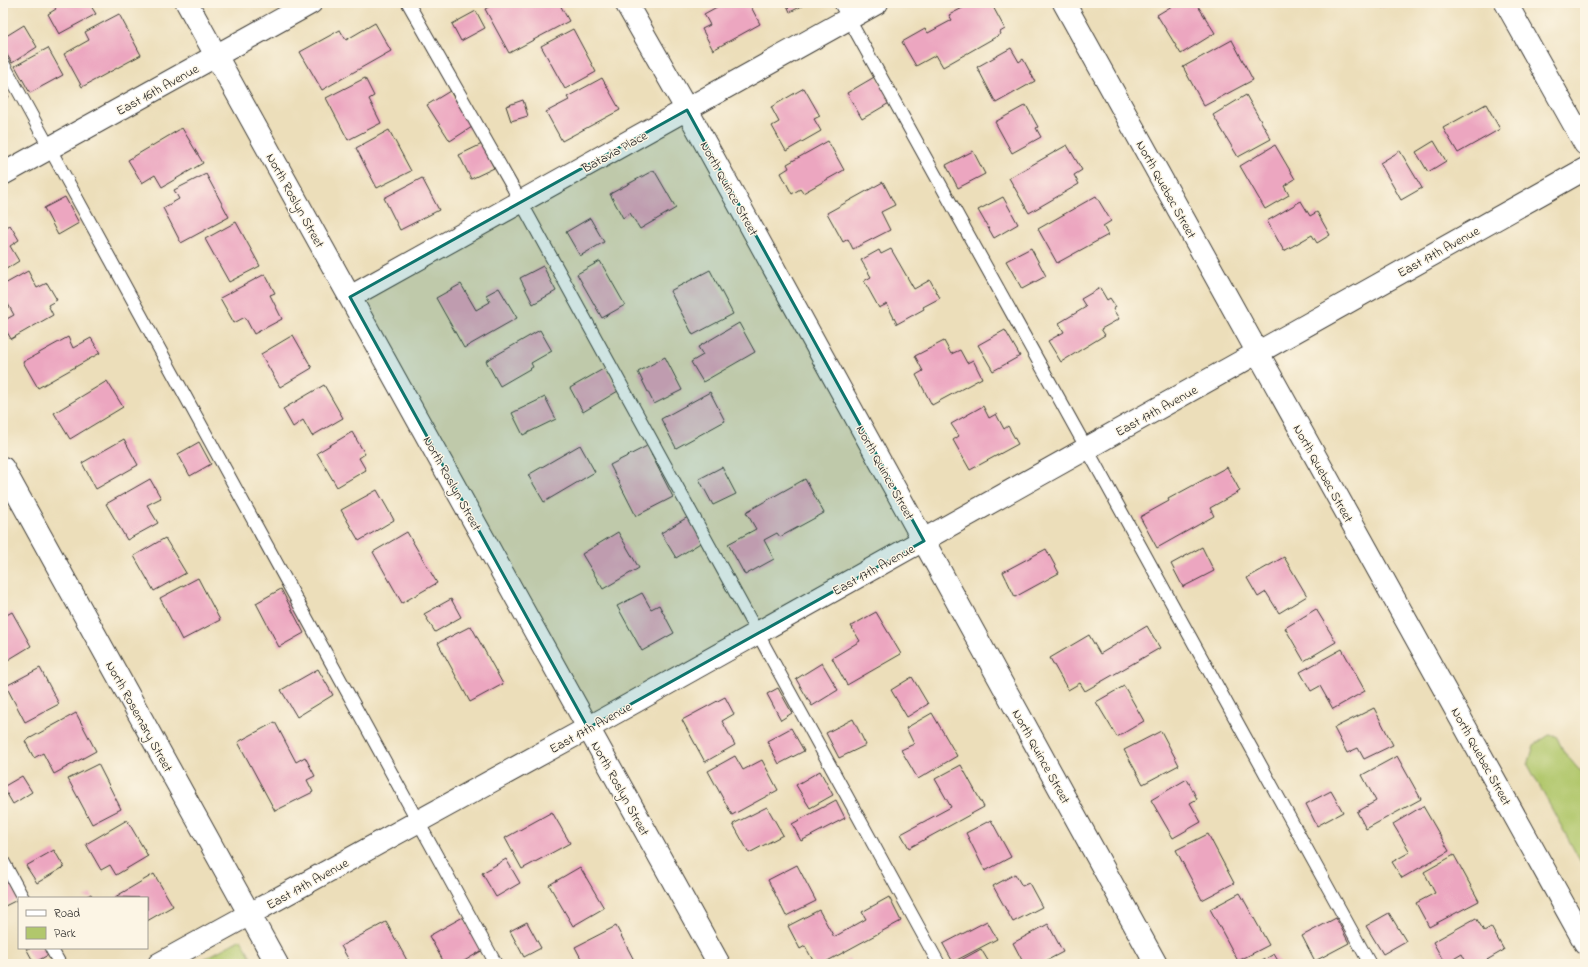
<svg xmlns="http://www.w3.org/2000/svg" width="1588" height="967" font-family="'Indie Flower',sans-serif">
  <rect width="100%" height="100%" fill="#fcf5e5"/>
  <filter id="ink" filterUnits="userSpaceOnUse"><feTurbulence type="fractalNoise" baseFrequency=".025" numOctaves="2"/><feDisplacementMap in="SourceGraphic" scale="8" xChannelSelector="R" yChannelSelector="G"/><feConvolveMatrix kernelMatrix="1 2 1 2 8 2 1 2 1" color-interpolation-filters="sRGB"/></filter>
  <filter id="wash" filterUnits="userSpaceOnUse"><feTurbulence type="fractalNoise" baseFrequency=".012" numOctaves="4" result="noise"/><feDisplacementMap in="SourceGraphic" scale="16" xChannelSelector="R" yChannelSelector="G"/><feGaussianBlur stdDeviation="0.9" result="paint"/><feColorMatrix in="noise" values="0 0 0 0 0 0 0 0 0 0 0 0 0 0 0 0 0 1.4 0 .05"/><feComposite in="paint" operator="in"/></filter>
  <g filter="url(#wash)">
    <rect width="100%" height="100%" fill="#ecdeba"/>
    <!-- green -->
    <path fill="#b1c76c" stroke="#667244" d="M1549,735L1556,736L1564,752L1585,777V870L1528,765L1534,745Z
      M241,939L255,964H195Z"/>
    <g id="blocks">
      <!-- building -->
      <path fill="#eca6c0" d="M52,3H89L96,14L59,34L48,14L56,9Z
        M496,3H559L569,21L509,53L485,9Z
        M724,3H749L760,24L713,50L702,29L710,25L704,14Z
        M786,3H808L790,12Z
        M972,3H991L1005,29L1000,32L1001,34L943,67L936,55L916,66L902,42L925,29L928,33L952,20L949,15Z
        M1177,3H1196L1215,33L1181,54L1157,15Z
        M1379,3H1391L1382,8Z
        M476,11L485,28L461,41L452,24Z
        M119,14L141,55L82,87L64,54L89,40L85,32Z
        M375,23L391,51L322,90L300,52L340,30L346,40Z
        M24,25L37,47L12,63L3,48V38Z
        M573,29L596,72L565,89L541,46Z
        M1232,40L1253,80L1204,106L1183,67Z
        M48,48L63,75L30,93L15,66Z
        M1011,48L1019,62L1023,59L1035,81L996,103L977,67Z
        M876,76L891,102L862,119L847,93Z
        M365,78L374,96L369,99L381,123L348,140L326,98Z
        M602,78L620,110L562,141L546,112L569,100L567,97Z
        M3,87L9,97L3,100Z
        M804,88L820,116L814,119L821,131L786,151L772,126L779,122L771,107Z
        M450,91L472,127L450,141L427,105Z
        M1246,95L1271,139L1238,157L1213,115Z
        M523,100L528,116L511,121L506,106Z
        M1486,104L1500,129L1458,153L1443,128Z
        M1026,105L1038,127L1036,128L1041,137L1012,153L995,122Z
        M182,128L203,163L162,187L155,175L142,183L128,160Z
        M389,130L411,171L377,188L356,148Z
        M828,141L844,170L803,193L800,189L792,194L781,173L789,168L787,164Z
        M1434,141L1446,161L1428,172L1416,152Z
        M482,144L494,168L471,179L459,155Z
        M1067,145L1082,170L1074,175L1079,184L1029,213L1009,178Z
        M1275,145L1295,179L1284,186L1289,195L1265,209L1240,166Z
        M973,151L985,174L958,188L946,165Z
        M1400,151L1422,188L1401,200L1380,163Z
        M654,170L676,208L640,229L630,213L623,218L610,194Z
        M206,174L229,217L181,243L163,208L179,199L174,190Z
        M422,178L439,210L400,230L384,198Z
        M883,182L895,205L881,212L890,230L853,249L848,239L843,242L827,213Z
        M1096,196L1111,221L1103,226L1108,235L1057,263L1038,229Z
        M65,197L79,223L58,235L44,208Z
        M1003,197L1018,224L994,238L978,210Z
        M1301,201L1310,216L1317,212L1330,235L1317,243L1312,235L1284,251L1267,221Z
        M590,218L604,242L580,256L566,232Z
        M236,222L260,266L229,282L205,239Z
        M10,225L19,240L10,246L19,261L3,271V229Z
        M1031,248L1046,276L1022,289L1006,261Z
        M891,249L914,289L930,280L940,298L923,307L924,309L897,324L887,304L879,308L864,281L871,277L861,260L879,250L881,254Z
        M600,261L625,305L602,318L577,274Z
        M543,266L556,291L533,304L520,278Z
        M710,270L733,314L693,335L670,291Z
        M28,271L37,288L47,283L57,300L48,305L53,315L11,339L3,325V321L14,315L3,295V285Z
        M265,274L275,293L270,295L282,319L254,334L245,317L234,323L220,298Z
        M461,284L476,310L490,302L486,295L499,288L517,318L464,348L436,298Z
        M1100,288L1107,300L1110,298L1116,307L1113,309L1119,319L1101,329L1105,335L1061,362L1048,341L1064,332L1059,323L1086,307L1081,299Z
        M739,323L755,352L703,382L691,362L703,355L698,347Z
        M540,330L552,351L531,363L533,367L500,386L486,361Z
        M1005,330L1020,356L993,371L978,345Z
        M293,335L312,368L280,387L261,354Z
        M68,337L73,348L91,338L100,353L38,388L23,362Z
        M944,341L951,354L960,350L967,363L973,360L982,378L932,405L916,375L923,371L915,356Z
        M665,357L682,390L654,404L638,372Z
        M605,368L618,391L583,412L570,388Z
        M107,381L123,407L70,439L54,413Z
        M324,385L343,418L312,436L303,420L293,427L283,409Z
        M710,392L725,421L676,448L661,419Z
        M545,397L556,419L523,435L512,413Z
        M983,406L989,418L996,414L1004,429L1008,426L1018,444L970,470L953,440L959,436L951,424Z
        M352,432L365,454L359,458L366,470L337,487L317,453Z
        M124,439L138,465L96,489L82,463Z
        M199,442L211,464L190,476L178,454Z
        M580,445L595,472L544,502L528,475Z
        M647,446L673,497L636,516L610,465Z
        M722,467L736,494L713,505L699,479Z
        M1227,467L1240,491L1210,508L1214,516L1157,548L1140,517L1169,501L1168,499Z
        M150,479L161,498L147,505L158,523L127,540L106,504Z
        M805,479L824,513L780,537L777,533L764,540L774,559L745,575L728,544L756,529L746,512Z
        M377,490L394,520L359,541L341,510Z
        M688,517L702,542L676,558L661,533Z
        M407,532L437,583L402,603L373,552Z
        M618,532L639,568L603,589L582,554Z
        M165,538L186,573L154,591L134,556Z
        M1202,547L1214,571L1183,587L1171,564Z
        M1046,549L1059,573L1015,597L1003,572Z
        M1284,557L1307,596L1279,613L1266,592L1258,597L1247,578Z
        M198,578L220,620L182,640L160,598Z
        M281,589L304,633L279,647L256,603Z
        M642,593L651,609L659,605L674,633L642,651L617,606Z
        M451,599L461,617L435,632L424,614Z
        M1316,609L1336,642L1304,661L1285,628Z
        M12,612L31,646L3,663V617Z
        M876,612L901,654L847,685L832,658L860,641L851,626Z
        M471,626L503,684L470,702L438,643Z
        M1147,626L1160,648L1085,691L1080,683L1068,690L1050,658L1089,635L1100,654Z
        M1342,649L1365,691L1333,709L1320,686L1311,691L1300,672Z
        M822,663L838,690L812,706L796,679Z
        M40,668L59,704L25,722L6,686Z
        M318,669L333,695L297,717L281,690Z
        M912,677L928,704L907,717L891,690Z
        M1124,686L1144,721L1117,737L1096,702Z
        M778,688L792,713L781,720L767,694Z
        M725,697L734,714L722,721L735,745L705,762L682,720Z
        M1374,708L1393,745L1364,759L1358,748L1347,753L1334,728Z
        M76,713L96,751L54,774L43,753L34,758L25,741Z
        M932,713L957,756L918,779L901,750L914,744L906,728Z
        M853,719L866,745L839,758L826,733Z
        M275,722L296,762L305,757L315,776L307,780L313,792L275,811L238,742Z
        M791,728L804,751L779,764L767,741Z
        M1161,731L1179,765L1143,784L1124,750Z
        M735,756L743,770L762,760L778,790L732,815L708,771Z
        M1397,756L1421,799L1366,829L1357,812L1376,801L1362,775Z
        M98,764L121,809L92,824L68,779Z
        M961,765L984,807L909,848L901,834L951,807L935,779Z
        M820,771L833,795L810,808L796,785Z
        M22,776L32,792L13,804L3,787Z
        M1187,779L1197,799L1190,803L1201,822L1173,838L1151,800Z
        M1331,791L1343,812L1317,826L1306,804Z
        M836,800L845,818L801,841L792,824Z
        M1423,806L1449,851L1402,878L1392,862L1410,852L1393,824Z
        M767,807L783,835L749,853L733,824Z
        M552,812L570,843L522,869L505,838Z
        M127,820L148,856L116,875L110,865L101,870L86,844Z
        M991,820L1011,857L985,871L966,833Z
        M1208,834L1234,883L1202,900L1176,850Z
        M54,850L64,867L37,883L26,866Z
        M1454,855L1479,901L1429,927L1416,903L1435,893L1424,872Z
        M506,859L520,883L496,897L482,873Z
        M797,865L816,901L786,916L768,880Z
        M580,867L604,908L573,926L549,885Z
        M154,874L173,906L147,921V898L115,897Z
        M1015,874L1022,886L1029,883L1042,907L1013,922L993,886Z
        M7,876L19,899L3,907V879Z
        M1240,893L1269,945L1238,961L1210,909Z
        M91,894L93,898H84Z
        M889,897L901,921L822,964H815L805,946L800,949L788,926L819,910L834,937L866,919L862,912Z
        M1389,913L1406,941L1383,954L1366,926Z
        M463,917L483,950L459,964H445L429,936Z
        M1336,918L1349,943L1315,961L1302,936Z
        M1476,918L1484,931L1491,927L1504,950L1480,964H1467L1462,954L1445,964L1433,942Z
        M987,921L997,939L953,962L943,944Z
        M386,922L409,964H351L341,946Z
        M527,922L541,948L524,957L510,931Z
        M1048,924L1063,952L1040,964H1024L1013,943Z
        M616,926L636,964H584L575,947Z
        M26,948H45L48,955L34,963Z
        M981,949L990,964H963L961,960Z
        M1274,954L1280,964H1257Z
        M849,959L852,964H839Z"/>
    </g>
  </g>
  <g filter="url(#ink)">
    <use href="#blocks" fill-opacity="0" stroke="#3b3934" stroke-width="1"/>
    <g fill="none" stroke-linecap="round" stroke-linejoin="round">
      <!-- service casing -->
      <g stroke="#3b3934" stroke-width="14">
        <path id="service" d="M408,3L521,202L939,964
          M840,3L1087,449L1370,964
          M3,63L496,964
          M3,861L23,898
          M51,948L60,964"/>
      </g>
      <!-- minor casing -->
      <g stroke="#3b3934" stroke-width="24">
        <path id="minor" d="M187,3L719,964
          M626,3L687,110L1156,964
          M1506,3L1585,144
          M3,174L311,3
          M350,297L877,3
          M3,468L277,964"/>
      </g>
      <!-- tertiary casing -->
      <g stroke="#3b3934" stroke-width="24">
        <path id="tertiary" d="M159,964L588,728L1585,169"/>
      </g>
      <!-- primary casing -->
      <g stroke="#3b3934" stroke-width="24">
        <path id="primary" d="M1064,3L1585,943"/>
      </g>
      <!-- service -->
      <use href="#service" stroke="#fff" stroke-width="12"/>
      <!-- minor -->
      <use href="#minor" stroke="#fff" stroke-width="22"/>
      <!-- tertiary -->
      <use href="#tertiary" stroke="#fff" stroke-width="22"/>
      <!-- primary -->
      <use href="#primary" stroke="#fff" stroke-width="22"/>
    </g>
  </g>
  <!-- marked area -->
  <path fill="#0f766e" fill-opacity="0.2" stroke="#0f766e" stroke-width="3" stroke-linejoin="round" d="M687,110L924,541L588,728L350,297Z"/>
  <g text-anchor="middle" stroke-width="3" stroke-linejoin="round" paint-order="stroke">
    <!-- street labels -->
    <g font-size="13" fill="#1c1c1c" stroke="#fcf5e5">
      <text transform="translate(157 89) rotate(-29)" y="5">East 16th Avenue</text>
      <text transform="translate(614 151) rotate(-29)" y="5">Batavia Place</text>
      <text transform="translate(730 188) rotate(61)" y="5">North Quince Street</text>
      <text transform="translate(1167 189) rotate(61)" y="5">North Quebec Street</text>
      <text transform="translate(296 200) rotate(61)" y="5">North Roslyn Street</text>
      <text transform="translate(1438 251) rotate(-29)" y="5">East 17th Avenue</text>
      <text transform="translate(1156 410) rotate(-29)" y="5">East 17th Avenue</text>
      <text transform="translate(886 472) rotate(61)" y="5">North Quince Street</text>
      <text transform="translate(1324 473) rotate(61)" y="5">North Quebec Street</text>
      <text transform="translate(453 483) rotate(61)" y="5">North Roslyn Street</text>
      <text transform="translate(873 569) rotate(-29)" y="5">East 17th Avenue</text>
      <text transform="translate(140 716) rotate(61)" y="5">North Rosemary Street</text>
      <text transform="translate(590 727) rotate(-29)" y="5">East 17th Avenue</text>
      <text transform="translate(1042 756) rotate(61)" y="5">North Quince Street</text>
      <text transform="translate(1482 756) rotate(61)" y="5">North Quebec Street</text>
      <text transform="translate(621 788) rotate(61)" y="5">North Roslyn Street</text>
      <text transform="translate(307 883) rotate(-29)" y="5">East 17th Avenue</text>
    </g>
  </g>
  <!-- margin -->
  <rect width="1588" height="967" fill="none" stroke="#fcf5e5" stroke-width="16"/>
  <!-- legend -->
  <rect x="18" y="897" width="130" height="52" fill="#fcf5e5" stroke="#a29e95"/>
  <rect x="26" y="910" width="20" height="6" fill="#ffffff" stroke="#a29e95"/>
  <text x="54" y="917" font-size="12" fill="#1c1c1c">Road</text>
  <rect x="26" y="927" width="20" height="12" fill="#b1c76c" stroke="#a29e95"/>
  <text x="54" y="937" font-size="12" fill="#1c1c1c">Park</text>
</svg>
